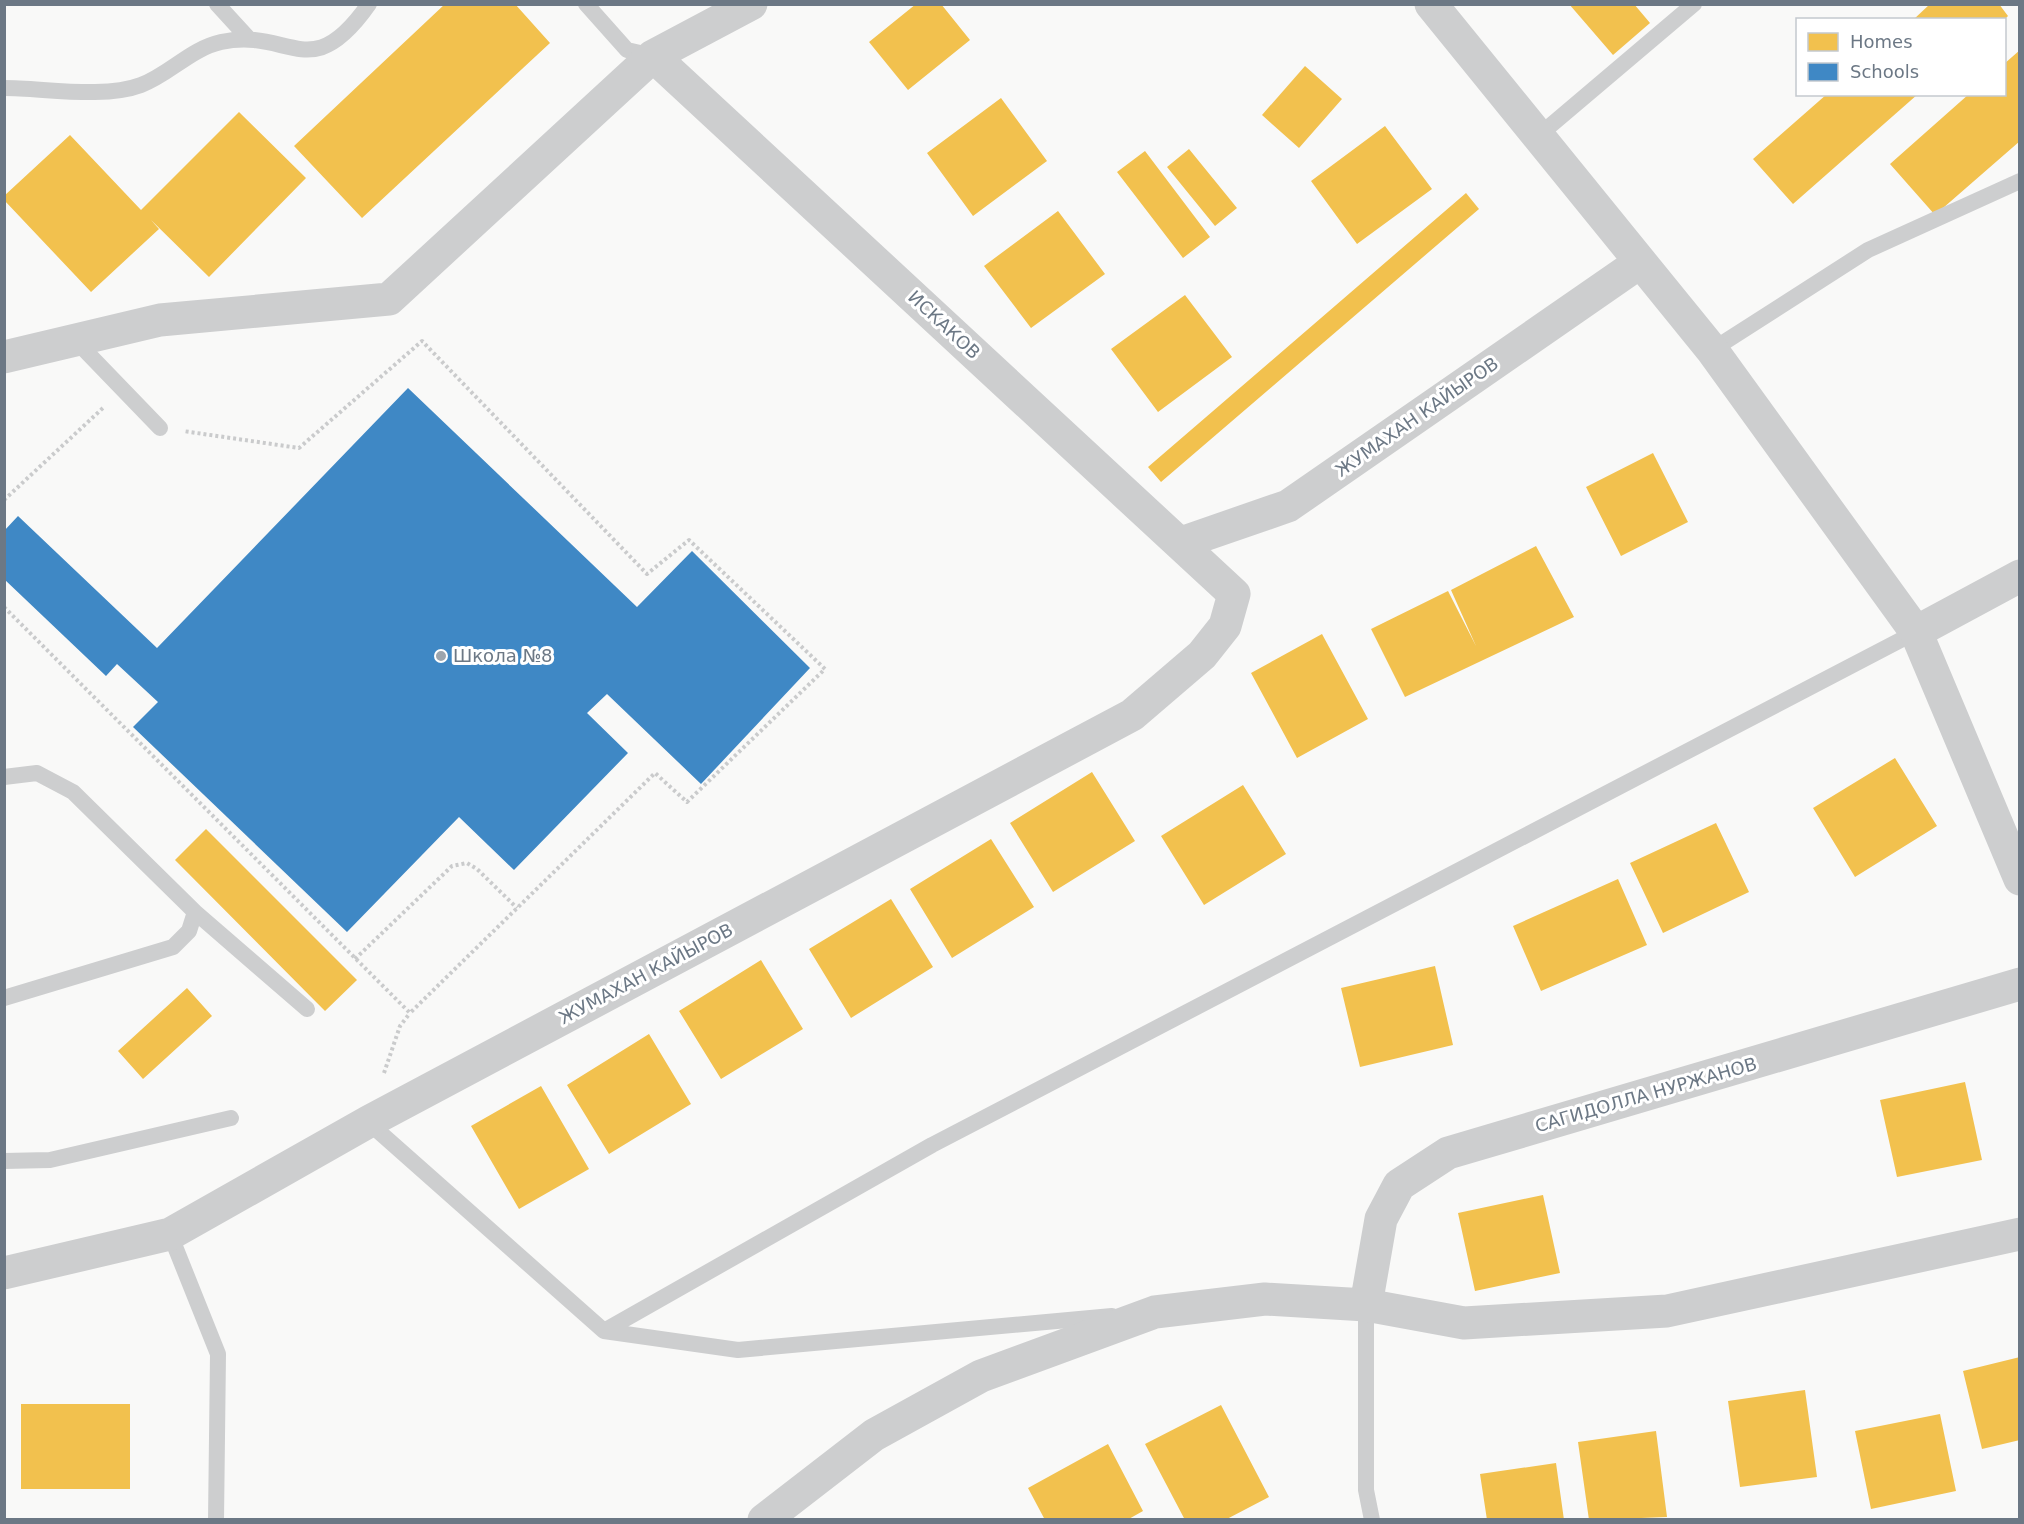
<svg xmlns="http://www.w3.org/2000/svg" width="2024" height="1524" font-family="'DejaVu Sans',sans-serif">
  <rect width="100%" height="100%" fill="#f9f9f8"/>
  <!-- homes -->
  <path fill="#f2c14e" d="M445,4H515L550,43L362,218L294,146Z
    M916,4H941L970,40L908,90L869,42Z
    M1569,4H1634L1650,23L1613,55Z
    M1930,4H1999L2008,16L2004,20H1913Z
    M2020,50V141L1935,215L1890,164L1969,94H2004V64Z
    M1305,66L1342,99L1299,148L1262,115Z
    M1827,94H1918L1793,204L1753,159Z
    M1001,98L1047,161L973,216L927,153Z
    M239,112L306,178L209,277L151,220L159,229L91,292L4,200V196L70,135L141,210Z
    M1385,126L1432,189L1357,244L1311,181Z
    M1189,149L1237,208L1215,226L1167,167Z
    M1145,151L1210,237L1183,258L1117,172Z
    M1466,193L1479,209L1161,482L1148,467Z
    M1058,211L1105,274L1031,328L984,266Z
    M1185,295L1232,357L1158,412L1111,349Z
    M1653,453L1688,522L1621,556L1586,487Z
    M1536,546L1574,617L1405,697L1371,629L1448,591L1476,646L1451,590Z
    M1322,634L1368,719L1297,758L1251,673Z
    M1895,758L1937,826L1855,877L1813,808Z
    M1092,772L1135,841L1053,892L1010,823Z
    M1243,785L1286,854L1204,905L1161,836Z
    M1716,823L1749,892L1663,933L1630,863Z
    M206,829L357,980L325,1011L175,860Z
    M991,839L1034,907L952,958L910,889Z
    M1618,879L1647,945L1541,991L1513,926Z
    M891,899L933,967L851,1018L809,949Z
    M761,960L803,1029L721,1079L679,1011Z
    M1435,966L1453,1045L1360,1067L1341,988Z
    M187,988L212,1016L143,1079L118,1051Z
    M649,1034L691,1104L609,1154L567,1085Z
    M1965,1082L1982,1160L1897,1177L1880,1100Z
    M541,1086L589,1169L519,1209L471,1126Z
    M1543,1195L1560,1273L1475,1291L1458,1213Z
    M2020,1357V1440L1982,1449L1963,1371Z
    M1805,1390L1817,1477L1740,1487L1728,1401Z
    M21,1404H130V1489H21Z
    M1221,1405L1269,1497L1225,1520H1185L1145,1444Z
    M1940,1414L1956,1491L1871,1509L1855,1431Z
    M1656,1431L1667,1517L1589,1520L1578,1442Z
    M1108,1444L1143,1511L1127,1520H1045L1028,1488Z
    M1556,1463L1564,1520H1487L1480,1474Z"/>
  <!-- schools -->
  <path fill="#3f88c5" d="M408,388L637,607L692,551L810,668L701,784L607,694L587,713L628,753L514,870L459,817L347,932L133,727L158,702L117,664L106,676L4,579V531L18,516L157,648Z"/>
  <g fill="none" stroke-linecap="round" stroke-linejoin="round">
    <!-- path -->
    <path stroke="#cacbcc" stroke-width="4" stroke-dasharray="3 3" stroke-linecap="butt" d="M4,500L104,407
      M4,607L410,1013L655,773L687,802L825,669L689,540L647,574L422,341L299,448L183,431
      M355,959L452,866L467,863L477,869L517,908
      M384,1073L400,1026L410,1013"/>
    <!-- lane -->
    <path stroke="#cdcecf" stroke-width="16" d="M217,4L249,39
      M586,4L627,50L653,56
      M4,88C44,88 104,99 141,85C170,74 190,49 221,42C290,27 310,88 369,4
      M1537,137L1694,4
      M76,341L160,428
      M1712,350L1868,250L2020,181
      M4,777L37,773L73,792L195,912L189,931L173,947L4,998
      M195,912L307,1009
      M368,1122L604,1331L738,1350L1112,1316
      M4,1161L50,1160L231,1118
      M170,1234L218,1354L216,1520
      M1366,1305V1490L1372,1520
      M604,1331L932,1145L1916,632"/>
    <!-- street -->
    <path stroke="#cdcecf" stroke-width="33" d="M1431,4L1712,350L1916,632L2020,879
      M4,357L160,320L389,299L653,56L751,4
      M1181,543L1288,506L1639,263
      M1916,632L2020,576
      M4,1273L170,1234L368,1122L1132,715L1202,655L1225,626L1234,594L653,56
      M1366,1305L1381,1219L1399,1185L1448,1153L2020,984
      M764,1520L874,1435L981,1376L1155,1312L1265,1299L1366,1305L1464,1323L1667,1311L2020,1234"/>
  </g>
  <!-- markers -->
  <circle fill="#9da5ad" stroke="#fff" stroke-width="2" cx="441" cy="656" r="6"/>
  <g text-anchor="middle" stroke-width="6" stroke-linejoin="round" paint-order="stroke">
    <!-- street labels -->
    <g font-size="18" fill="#6c7885" stroke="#fff">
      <text transform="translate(944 325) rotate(43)" y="6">ИСКАКОВ</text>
      <text transform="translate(1417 417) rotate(-35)" y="6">ЖУМАХАН КАЙЫРОВ</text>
      <text transform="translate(646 974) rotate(-28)" y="6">ЖУМАХАН КАЙЫРОВ</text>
      <text transform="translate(1646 1095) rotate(-16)" y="6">САГИДОЛЛА НУРЖАНОВ</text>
    </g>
    <!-- poi labels -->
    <g font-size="18" fill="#6c7885" stroke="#fff" text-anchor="start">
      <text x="453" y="662">Школа №8</text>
    </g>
  </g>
  <!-- border -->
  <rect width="2024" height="1524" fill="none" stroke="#6c7885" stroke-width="12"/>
  <!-- legend -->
  <rect x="1796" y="18" width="210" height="78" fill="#ffffff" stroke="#c4c9ce" stroke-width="1.5"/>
  <rect x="1808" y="33" width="30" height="18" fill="#f2c14e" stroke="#c4c9ce" stroke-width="1.5"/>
  <text x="1850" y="48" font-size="18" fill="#6c7885">Homes</text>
  <rect x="1808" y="63" width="30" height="18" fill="#3f88c5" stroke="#c4c9ce" stroke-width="1.5"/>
  <text x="1850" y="78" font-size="18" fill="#6c7885">Schools</text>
</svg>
